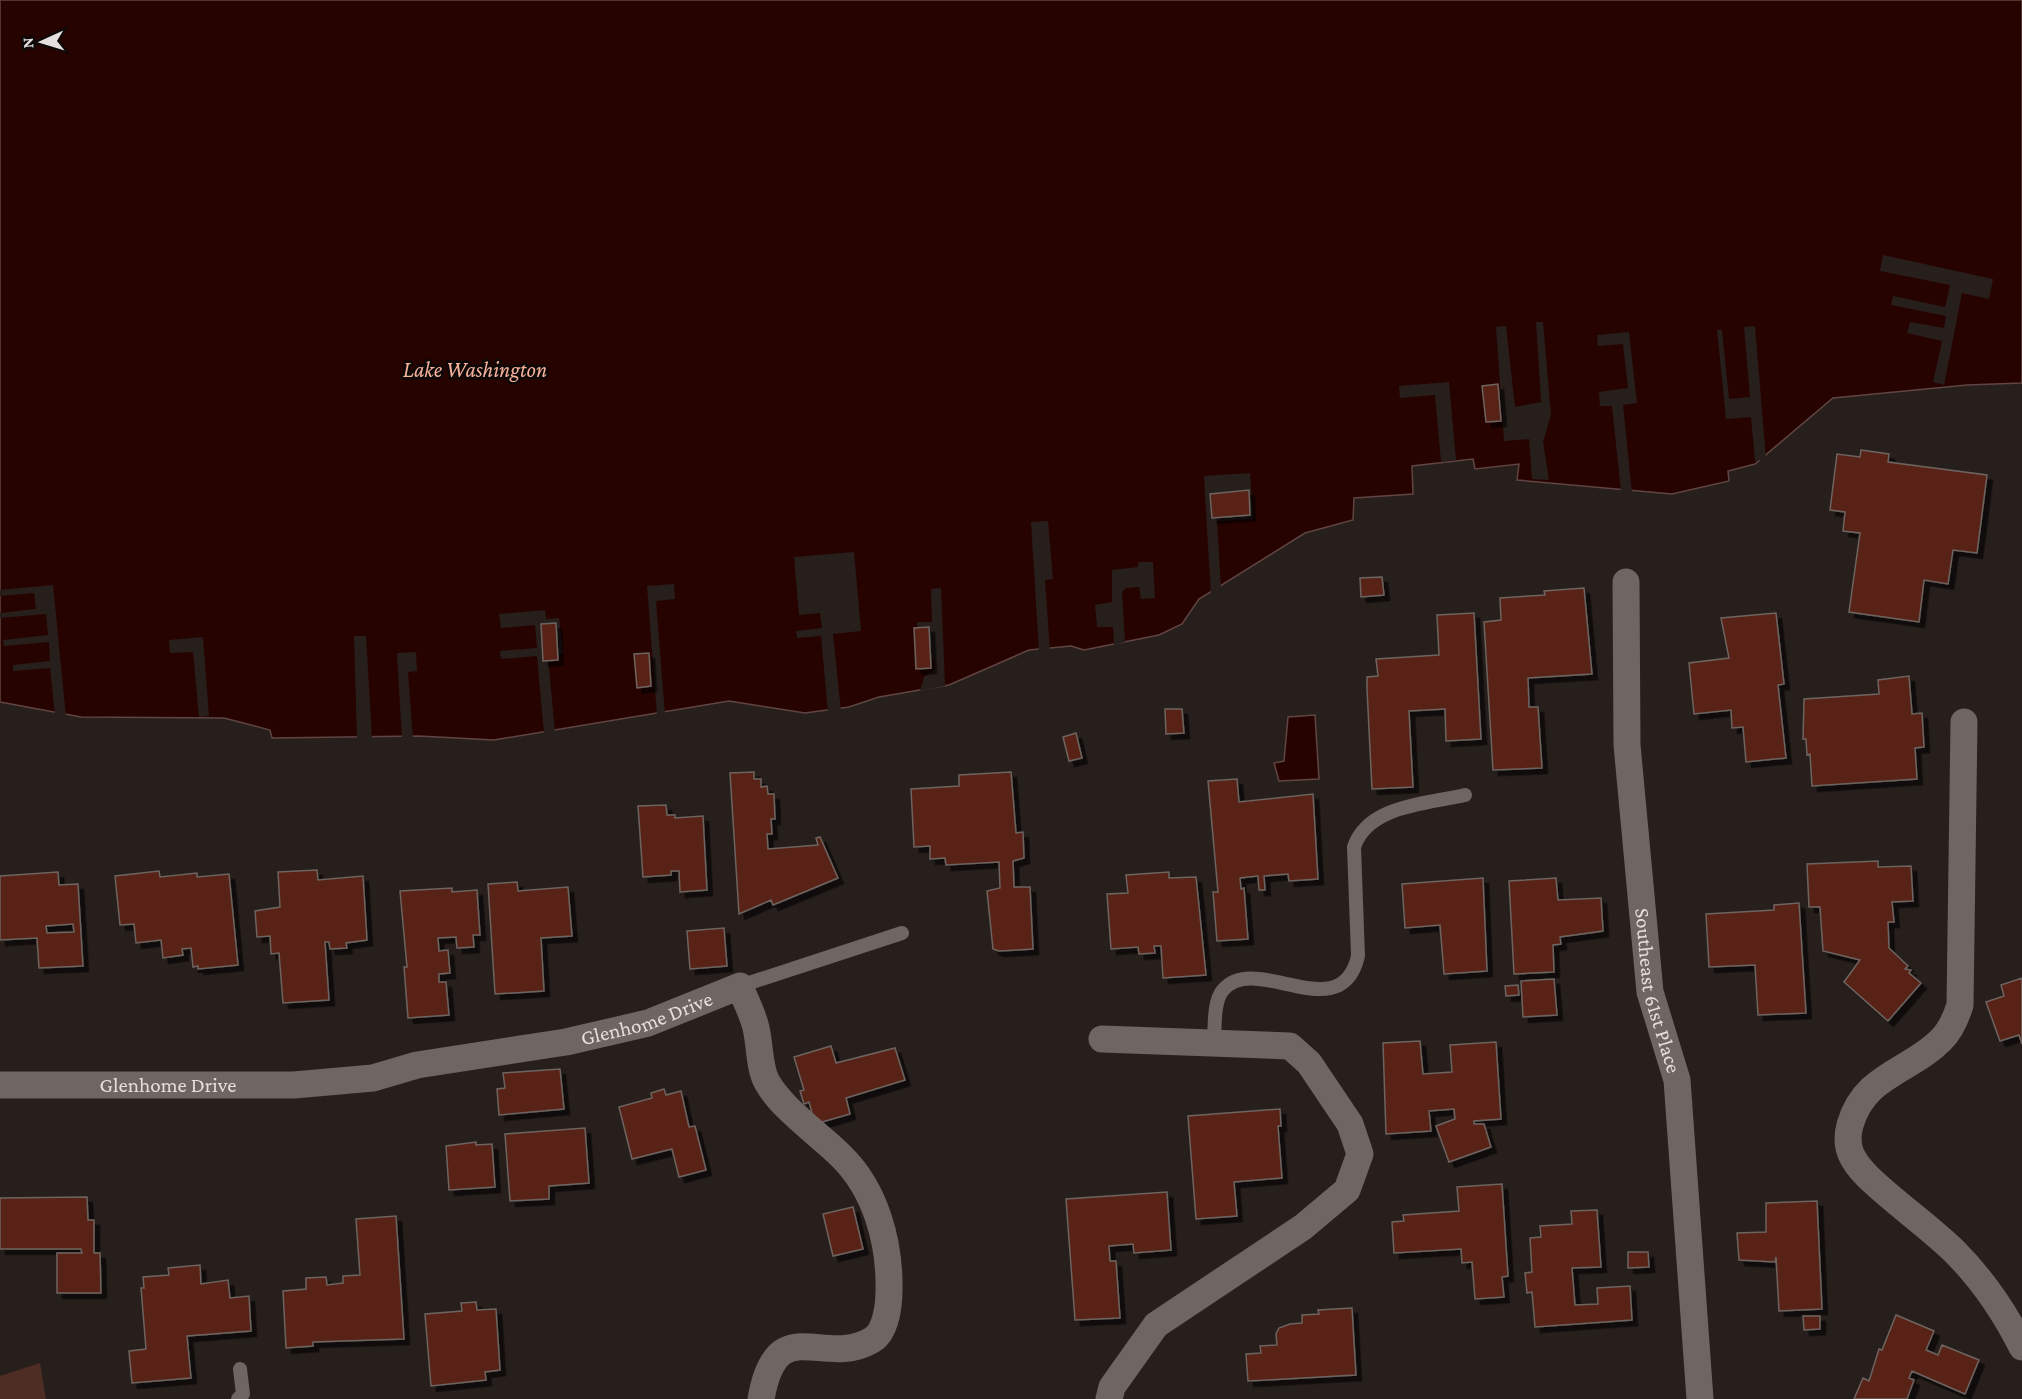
<svg xmlns="http://www.w3.org/2000/svg" width="2022" height="1399" font-family="'Crimson Pro',serif">
  <defs>
    <filter id="shadow"><feDropShadow dx="5.5" dy="5.5" stdDeviation="0" flood-color="#0009"/></filter>
  </defs>
  <rect width="100%" height="100%" fill="#271f1c"/>
  <!-- green -->
  <path fill="#4d2d24" d="M40,1363L46,1399H0V1376Z"/>
  <!-- water -->
  <path fill="#270300" stroke="#604543" stroke-width="1.5" d="M0,0H2022V383L1967,385L1833,398L1755,464L1728,471L1729,481L1672,494L1517,480L1519,464L1475,469L1473,459L1412,466L1413,494L1354,498L1353,520L1305,533L1199,599L1182,624L1159,635L1084,650L1071,646L1029,650L949,685L879,697L849,707L805,713L729,701L494,740L419,736L272,738L270,730L224,718L81,717L0,702Z
    M1315,715L1319,779L1279,781L1274,763L1284,761L1288,717Z"/>
  <!-- pier -->
  <path fill="#271f1c" d="M1883,255L1993,279L1989,299L1962,293L1944,385L1933,382L1942,341L1907,333L1910,322L1944,328L1946,316L1891,305L1893,296L1945,307L1950,285L1880,271Z
    M1536,322H1543L1551,415L1543,442L1549,480L1532,479L1529,439L1504,441L1496,327L1506,326L1515,407L1541,402Z
    M1755,326L1766,459L1755,461L1751,417L1726,419L1717,330H1722L1729,399L1750,397L1744,327Z
    M1629,332L1637,403L1623,405L1632,493L1621,492L1612,406H1600L1599,392L1628,388L1623,344L1598,346L1597,335Z
    M1449,382L1456,460L1441,462L1435,395L1400,398L1399,386Z
    M1250,473L1253,519L1217,521L1221,589L1211,596L1204,476Z
    M1048,521L1053,579L1045,580L1050,651L1039,652L1031,522Z
    M854,552L861,631L833,634L841,711L828,713L821,636L797,638L796,631L822,628L820,613L799,615L794,557Z
    M1138,562H1153L1155,598L1141,599L1139,587L1126,588L1122,592L1125,642L1114,645L1113,627H1097L1095,605L1112,602V570L1138,567Z
    M674,584L675,599L656,601L665,715L657,716L647,586Z
    M53,585L66,717L55,715L50,668L13,671V665L50,661L49,642L4,646L3,640L48,635L46,614L0,618V613L36,609L34,593L0,596V590Z
    M941,588L945,686L920,691L924,677L935,670L934,659L919,660L917,622H932L931,589Z
    M545,610L546,619L559,618L563,654L548,656L555,733L544,734L537,656L501,659L500,651L537,648L535,625L501,628L499,614Z
    M354,636H366L372,739H357Z
    M203,637L209,716L199,717L193,652L170,653L169,640Z
    M416,652L417,671L408,672L413,739H402L397,653Z"/>
  <!-- building -->
  <path fill="#582414" stroke="#6d6360" stroke-width="1.5" fill-rule="evenodd" filter="url(#shadow)" d="M1498,384L1501,421L1486,422L1482,386Z
    M1861,450L1889,454L1888,462L1987,475L1977,553L1953,550L1948,584L1924,580L1919,622L1849,612L1860,533L1843,531L1845,512L1830,510L1837,454L1860,457Z
    M1249,490L1250,515L1212,518L1210,494Z
    M1382,577L1384,595L1361,597L1360,578Z
    M1584,588L1592,674L1528,678L1529,707H1538L1542,768L1493,770L1484,622L1501,620L1500,598L1545,595L1544,591Z
    M1474,613L1481,739L1446,741L1445,709L1409,711L1413,787L1372,789L1367,689V677L1378,676L1376,659L1439,655L1437,615Z
    M1776,613L1784,684L1778,685L1786,758L1746,762L1743,727L1732,728L1731,710L1694,714L1689,663L1729,658L1721,618Z
    M556,623L558,660L543,661L541,624Z
    M929,627L931,668L916,669L914,628Z
    M649,653L651,686L637,688L634,654Z
    M1909,676L1912,714L1922,713L1924,747L1915,748L1917,779L1812,786L1810,754L1807,755L1806,739H1803L1804,699L1879,694L1878,680Z
    M1165,709H1182L1184,733L1166,734Z
    M1076,733L1082,758L1069,761L1063,737Z
    M754,772V779H761V787L767,786L768,794H774L775,819H771L772,834H767L768,849L818,845L816,838L820,837L838,878L773,905L771,900L739,914L730,773Z
    M1011,772L1016,833L1023,832L1024,858L1013,861L1014,887H1030L1033,949L999,951L993,949L987,891L1000,888L999,862L946,865L945,858L930,859V846L914,847L911,789L959,786V775Z
    M1237,779L1239,802L1313,794L1318,879L1289,881L1288,874L1264,876L1265,890H1259L1258,876L1240,878L1241,889L1244,888L1248,939L1217,941L1213,892H1218L1208,781Z
    M666,805L667,815H675V818L703,816L707,890L680,892L679,871H671V875L643,877L638,806Z
    M1878,861V867L1911,866L1913,901L1892,902L1894,922H1888L1889,948L1908,966L1905,969L1911,970L1909,973L1921,983L1888,1021L1844,982L1860,960L1823,951L1820,907H1809L1807,864Z
    M317,870L318,880L363,876L367,940L346,943L347,948L330,949L329,942H325L329,1000L283,1003L279,953L271,954L270,936L257,937L255,911L280,907L278,872Z
    M159,871L160,877L197,873V877L229,874L238,965L198,969V966L193,967L191,948L182,949L183,955L163,958L161,940L136,943L134,924L120,925L115,876Z
    M58,872L59,885L78,884L83,966L39,968L37,938L0,940V876ZM73,924L74,932L47,933L46,926Z
    M1169,872V878L1196,877L1206,975L1163,978L1161,946H1154L1155,953L1139,954L1138,947L1111,949L1107,894L1128,893L1126,875Z
    M1483,878L1487,971L1444,974L1440,925L1405,928L1402,884Z
    M1556,878L1558,900L1601,898L1603,931L1560,937L1561,944L1553,945L1554,972L1514,974L1509,881Z
    M517,882L518,891L568,887L572,936L541,938L544,991L495,994L488,884Z
    M452,888V892L477,890L480,935H473L474,947L457,948L456,937L438,938L439,951L448,950L450,973L439,974V982H446L449,1015L408,1018L404,967H407L400,891Z
    M1799,903L1806,1013L1758,1015L1755,965L1709,967L1706,914L1774,910V905Z
    M724,928L727,966L690,969L687,931Z
    M2022,978V1044L2019,1035L2000,1041L1986,1002L2004,996L2001,985Z
    M1554,979L1557,1015L1523,1017L1521,981Z
    M1518,985L1519,995L1506,996L1505,986Z
    M1420,1041L1423,1074L1452,1072L1450,1045L1496,1042L1501,1119L1474,1121V1124H1484L1491,1147L1449,1162L1436,1126L1455,1119L1454,1109L1429,1111L1431,1131L1386,1134L1383,1043Z
    M831,1046L836,1063L895,1048L905,1080L846,1098L850,1114L815,1124L809,1102L804,1104L800,1091L804,1090L794,1057Z
    M560,1069L564,1109L499,1115L497,1089L505,1088L503,1073Z
    M664,1089L666,1095L681,1091L689,1127L695,1126L706,1170L679,1177L672,1149L632,1159L619,1107L652,1098L651,1093Z
    M1280,1109L1281,1126H1278L1282,1178L1234,1182L1237,1216L1196,1219L1188,1116Z
    M585,1128L589,1183L549,1186V1199L510,1201L505,1134Z
    M476,1142V1145L492,1144L495,1187L449,1190L446,1146Z
    M1502,1184L1508,1276L1502,1277L1504,1297L1475,1299L1472,1262L1462,1263L1461,1249L1394,1253L1392,1222L1404,1221L1403,1215L1459,1211L1457,1187Z
    M1167,1192L1171,1250L1134,1253L1133,1244L1109,1246L1110,1261H1116L1120,1318L1075,1320L1066,1199Z
    M87,1197L88,1220H94V1253H100L101,1293H57V1253H82L81,1249H0V1198Z
    M1817,1201L1822,1309L1779,1311L1776,1257L1775,1262L1739,1260L1737,1233L1766,1232V1203Z
    M853,1207L863,1249L833,1256L823,1214Z
    M1597,1210L1601,1267L1572,1268L1575,1305L1598,1304L1597,1288L1630,1286L1632,1320L1535,1327L1532,1292L1527,1293L1525,1273L1532,1272L1530,1238L1541,1237L1540,1226L1572,1224L1571,1211Z
    M396,1216L404,1339L313,1342V1346L286,1348L283,1291L306,1289V1278L326,1277L327,1285L343,1283V1276L360,1275L356,1219Z
    M1628,1252H1648L1649,1267L1628,1268Z
    M200,1265L201,1284L228,1280L230,1298L249,1296L251,1331L187,1336L191,1378L132,1383L129,1351L146,1349L141,1288H144L143,1277L169,1275L168,1268Z
    M476,1302L477,1310L496,1309L500,1370L485,1372L486,1380L431,1386L425,1314L462,1311L461,1303Z
    M1352,1308L1356,1375L1248,1381L1246,1354L1261,1353L1260,1346L1277,1345L1276,1334L1279,1328L1290,1324L1302,1323V1315L1319,1314L1318,1310Z
    M1896,1315L1934,1331L1926,1350L1938,1355L1942,1345L1979,1360L1965,1394L1912,1371L1909,1378L1914,1380L1907,1399H1854L1863,1378L1869,1381L1879,1349L1882,1350Z
    M1803,1316H1820V1329L1804,1330Z"/>
  <g fill="none" stroke-linecap="round" stroke-linejoin="round">
    <!-- service -->
    <path stroke="#6f6562" stroke-width="14" d="M740,986L902,933
      M1214,1044C1215,1029 1213,1001 1223,990C1256,951 1341,1030 1358,956L1354,847C1368,805 1427,804 1465,795
      M238,1399L243,1394L240,1369"/>
    <!-- minor -->
    <g stroke="#6f6562" stroke-width="27">
      <path id="s1" d="M1626,582L1627,745L1650,992L1677,1080L1700,1399"/>
      <path d="M1964,722L1960,1005C1956,1018 1951,1030 1941,1040C1909,1072 1864,1075 1850,1125C1844,1147 1852,1161 1868,1177C1895,1203 1927,1225 1954,1251C1981,1278 2005,1313 2022,1347"/>
      <path d="M1102,1039L1290,1046L1309,1063L1350,1124L1360,1154L1347,1190L1303,1227L1156,1325L1112,1387L1109,1399"/>
      <path id="s2" d="M0,1085H294L373,1078L417,1065L566,1042L648,1023L740,986C745,1000 753,1014 756,1028C760,1044 759,1068 767,1082C781,1108 820,1135 841,1156C876,1190 890,1243 889,1290C889,1305 886,1332 872,1340C823,1369 777,1309 761,1399"/>
    </g>
  </g>
  <g text-anchor="middle" stroke-width="5" stroke-linejoin="round" paint-order="stroke">
    <!-- street labels -->
    <g font-size="21" fill="#e5dfde" stroke="#0d0908">
      <text dy="7" stroke="none"><textPath href="#s1" startOffset="411">Southeast 61st Place</textPath></text>
      <text dy="7" stroke="none"><textPath href="#s2" startOffset="654">Glenhome Drive</textPath></text>
      <text dy="7" stroke="none"><textPath href="#s2" startOffset="168">Glenhome Drive</textPath></text>
    </g>
    <!-- water labels -->
    <g font-size="22" font-style="italic" fill="#f7b09a" stroke="#0d0908">
      <text x="475" y="377">Lake Washington</text>
    </g>
  </g>
  <!-- north arrow -->
  <g transform="translate(42 42) rotate(266)" stroke="#0d0908" stroke-width="4.5" paint-order="stroke">
  <path d="M0-4.5L10 22L0 15L-10 22Z" fill="#e5dfde"/>
  <text y="-9" font-size="16" font-weight="bold" text-anchor="middle" fill="#e5dfde">N</text>
  </g>
</svg>
